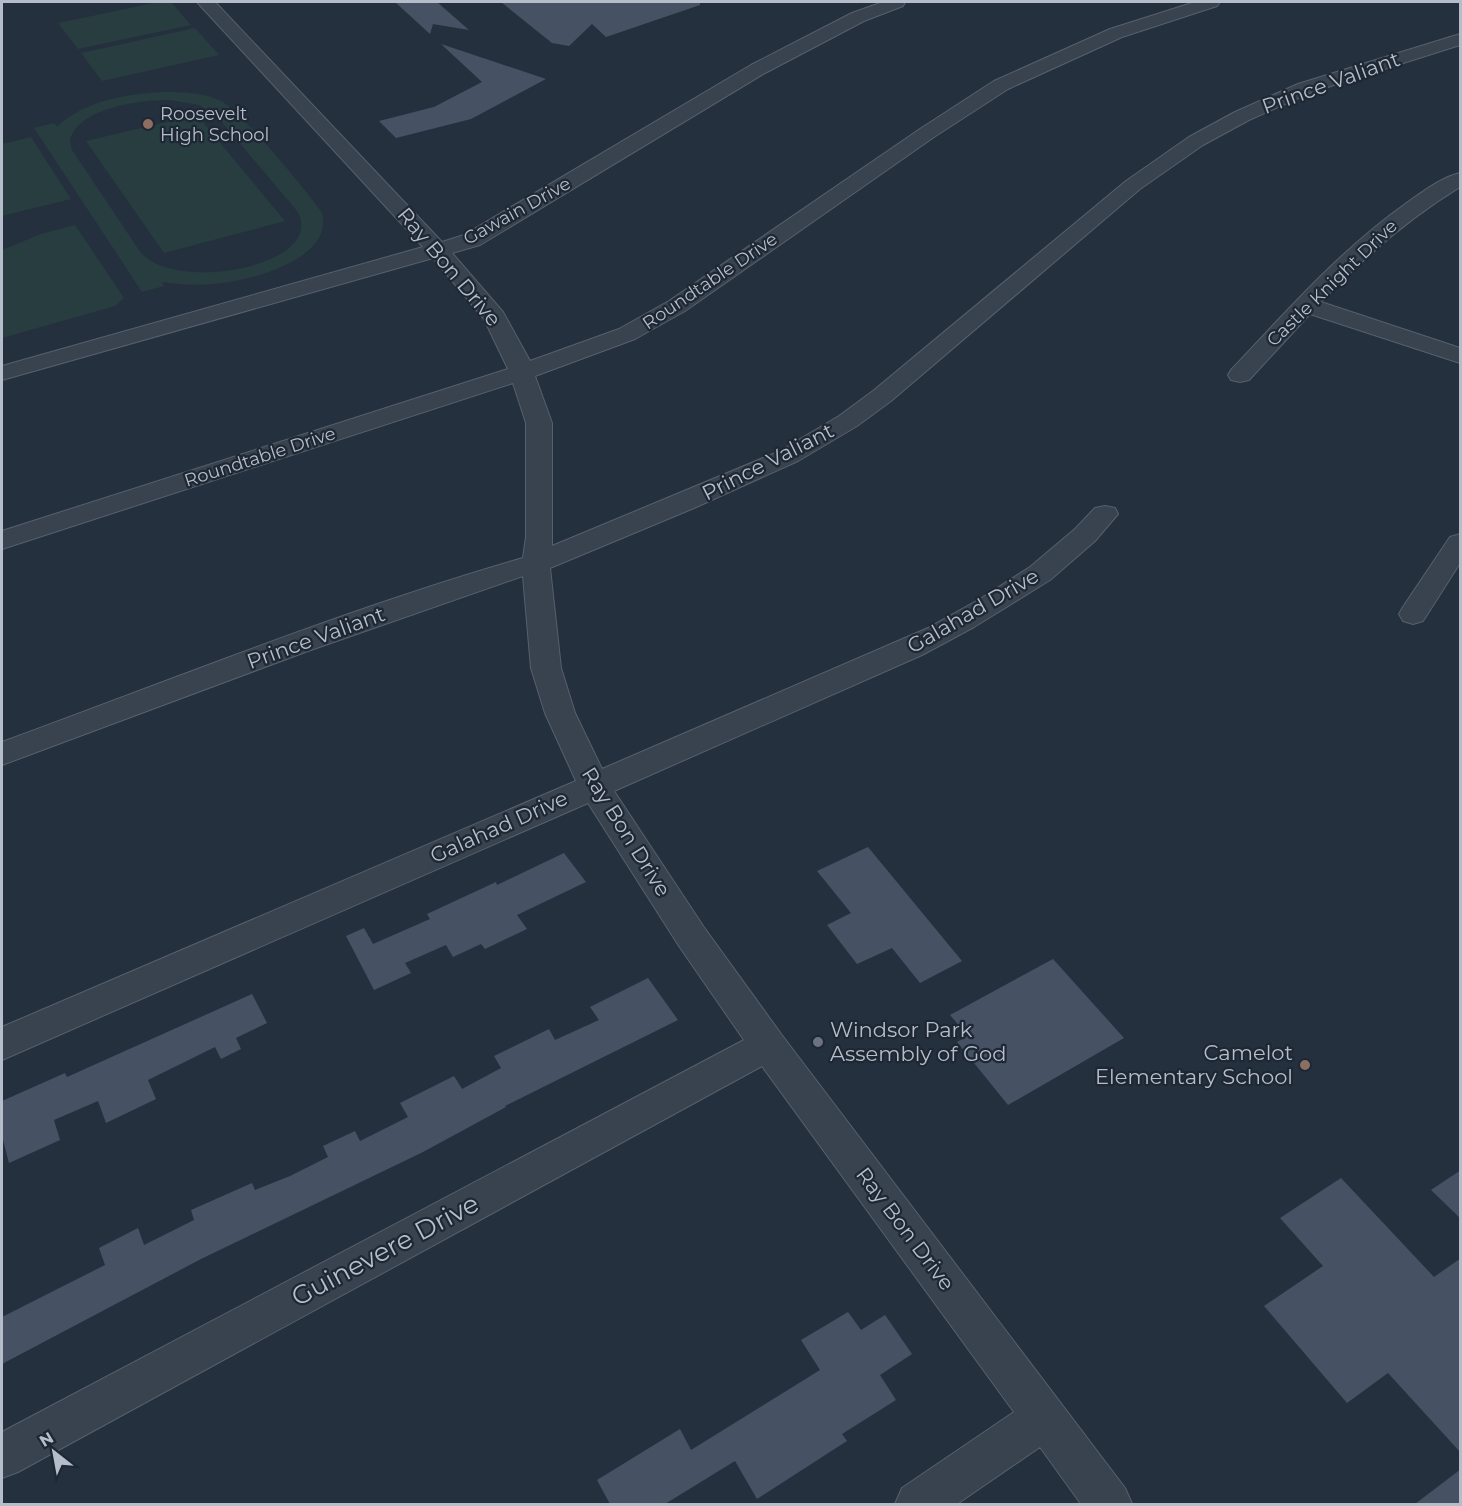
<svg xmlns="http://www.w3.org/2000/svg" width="1462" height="1506" font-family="Montserrat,sans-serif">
  <rect width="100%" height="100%" fill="#25303f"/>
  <!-- green -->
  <path fill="#273d40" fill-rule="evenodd" d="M159,2H171L191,25L78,49L58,23Z
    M195,28L219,55L102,81L81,53Z
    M162,92C182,92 202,92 221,101C239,109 309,193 322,213C334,258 255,279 222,283C202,286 182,285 162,282L164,286L142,292L34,128L54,123L57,127C84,101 126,94 162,92ZM170,100L199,105L216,115L297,211C329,263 181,295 141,253L72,150L70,140C79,107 141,100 170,100Z
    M197,115L285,221L164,253L86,141Z
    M31,137L71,199L2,216V144Z
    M75,225L124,298L115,306L2,338V250L41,234Z"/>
  <!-- building -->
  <path fill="#465263" d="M395,2H437L469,30L433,24L430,34Z
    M501,2H700V5L606,37L592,24L569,46L552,43Z
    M441,44L546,79L471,119L396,138L379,121L434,107L482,82Z
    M868,847L962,961L920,983L892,948L857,964L827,925L851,913L817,871Z
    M564,853L586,882L517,915L527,929L485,949L481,944L453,957L446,945L405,963L411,973L374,990L346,936L364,928L373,944L430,919L427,914L496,882L497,885Z
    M1053,959L1124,1038L1008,1105L957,1042L968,1036L950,1015Z
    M648,978L678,1020L505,1106L506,1107L423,1152L201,1259L2,1364V1317L105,1265L99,1248L138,1228L144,1245L194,1220L191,1210L252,1183L255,1190L290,1176L328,1157L323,1146L355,1131L360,1141L408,1117L400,1103L454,1076L462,1089L501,1068L494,1056L549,1029L555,1040L599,1020L590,1007Z
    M252,994L267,1023L236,1038L241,1049L221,1059L215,1047L148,1080L156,1099L106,1123L98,1101L54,1120L60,1140L9,1163L2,1136V1101L65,1073L67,1077Z
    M1461,1170V1219L1431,1190Z
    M1341,1178L1434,1277L1461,1258V1453L1388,1373L1347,1403L1264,1306L1323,1266L1280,1218Z
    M848,1312L861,1330L885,1315L912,1354L880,1375L896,1400L842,1434L847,1441L757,1499L735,1461L665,1504H610L597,1480L680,1429L691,1450L820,1370L801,1340Z
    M1461,1469V1504H1415Z"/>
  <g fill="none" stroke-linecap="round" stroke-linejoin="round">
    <!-- minor casing -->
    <g stroke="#57606d" stroke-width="2">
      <path id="minor" d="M197,2H215L442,242L464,235L751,65L852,13L883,2H905L903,6L864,21L765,73L480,245L452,253L503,312L530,361L619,329L669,301L920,129L994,81L1110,29L1195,2H1220L1217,6L1122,37L1008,89L934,137L685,311L635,339L535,376L552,423V546L780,451L839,416L873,391L1126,181L1189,137L1235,112L1298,84L1460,34V45L1312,92L1249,120L1203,145L1140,189L891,401L857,426L798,461L694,508L550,568L561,668L575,713L602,769L928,628L980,599L1030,567L1075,529L1095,508L1105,506L1115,508L1118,514L1095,541L1050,580L974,627L922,655L614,791L703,926L781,1034L1125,1488L1132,1504H1081L1040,1447L957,1504H895L902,1488L1014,1412L762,1066L18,1472L2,1478V1432L744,1040L679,946L588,803L2,1060V1027L576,781L545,713L531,668L523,576L308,651L2,765V742C174,679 346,609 523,558L526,537V423L513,383L2,549V531L508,369L484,319L433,258L2,380V366L423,247Z
        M1460,173V187C1408,219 1363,258 1321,302L1460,348V363L1310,314L1249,380L1240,382L1231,380L1228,375L1231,370C1287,311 1341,249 1408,202C1424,191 1442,177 1460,173Z
        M1460,534V563L1423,621L1413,624L1403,621L1399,614L1403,607L1450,537Z"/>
    </g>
    <!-- minor -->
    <use href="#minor" fill="#39424f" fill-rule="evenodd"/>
  </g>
  <!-- markers -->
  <g fill="#8d6e63" stroke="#1e2734" stroke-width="2">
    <circle cx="148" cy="124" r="6"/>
    <circle cx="1305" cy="1065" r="6"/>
  </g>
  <circle fill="#6b7280" stroke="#1e2734" stroke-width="2" cx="818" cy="1042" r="6"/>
  <g text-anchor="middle" stroke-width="4.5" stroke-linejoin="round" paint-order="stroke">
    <!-- far-poi labels -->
    <g font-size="18" fill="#b6bdca" stroke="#1e2734" text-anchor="start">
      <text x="160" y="120">Roosevelt<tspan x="160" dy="21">High School</tspan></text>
    </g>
    <!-- far-street labels -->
    <g font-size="18" fill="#b6bdca" stroke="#1e2734">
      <text transform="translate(517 211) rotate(-29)" y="6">Gawain Drive</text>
      <text transform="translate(710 281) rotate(-34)" y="6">Roundtable Drive</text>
      <text transform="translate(1332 283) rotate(-44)" y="6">Castle Knight Drive</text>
      <text transform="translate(260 457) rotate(-18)" y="6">Roundtable Drive</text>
    </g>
    <!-- street labels -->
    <g font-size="21" fill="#b6bdca" stroke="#1e2734">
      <text transform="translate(1331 83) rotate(-20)" y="7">Prince Valiant</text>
      <text transform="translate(449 267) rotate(50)" y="7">Ray Bon Drive</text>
      <text transform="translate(768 462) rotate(-27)" y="7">Prince Valiant</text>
      <text transform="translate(973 611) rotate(-30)" y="7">Galahad Drive</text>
      <text transform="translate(316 638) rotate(-20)" y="7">Prince Valiant</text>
      <text transform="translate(499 827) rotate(-24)" y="7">Galahad Drive</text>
      <text transform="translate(626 832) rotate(58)" y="7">Ray Bon Drive</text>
      <text transform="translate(905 1229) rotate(53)" y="7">Ray Bon Drive</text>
    </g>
    <!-- poi labels -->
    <g font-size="21" fill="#b6bdca" stroke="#1e2734" text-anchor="start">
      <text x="830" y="1037">Windsor Park<tspan x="830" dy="24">Assembly of God</tspan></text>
      <text x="1293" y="1060" text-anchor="end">Camelot<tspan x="1293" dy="24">Elementary School</tspan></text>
    </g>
    <!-- near-street labels -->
    <g font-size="26" fill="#b6bdca" stroke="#1e2734">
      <text transform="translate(385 1250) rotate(-28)" y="9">Guinevere Drive</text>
    </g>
  </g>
  <!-- border -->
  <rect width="1462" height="1506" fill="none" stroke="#b6bdca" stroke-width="6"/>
  <!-- north arrow -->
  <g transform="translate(54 1452) rotate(329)" stroke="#1e2734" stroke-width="4.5" paint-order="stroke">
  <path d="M0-4.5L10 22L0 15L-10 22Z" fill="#b6bdca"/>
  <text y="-9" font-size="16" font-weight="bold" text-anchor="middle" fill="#b6bdca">N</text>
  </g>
</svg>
